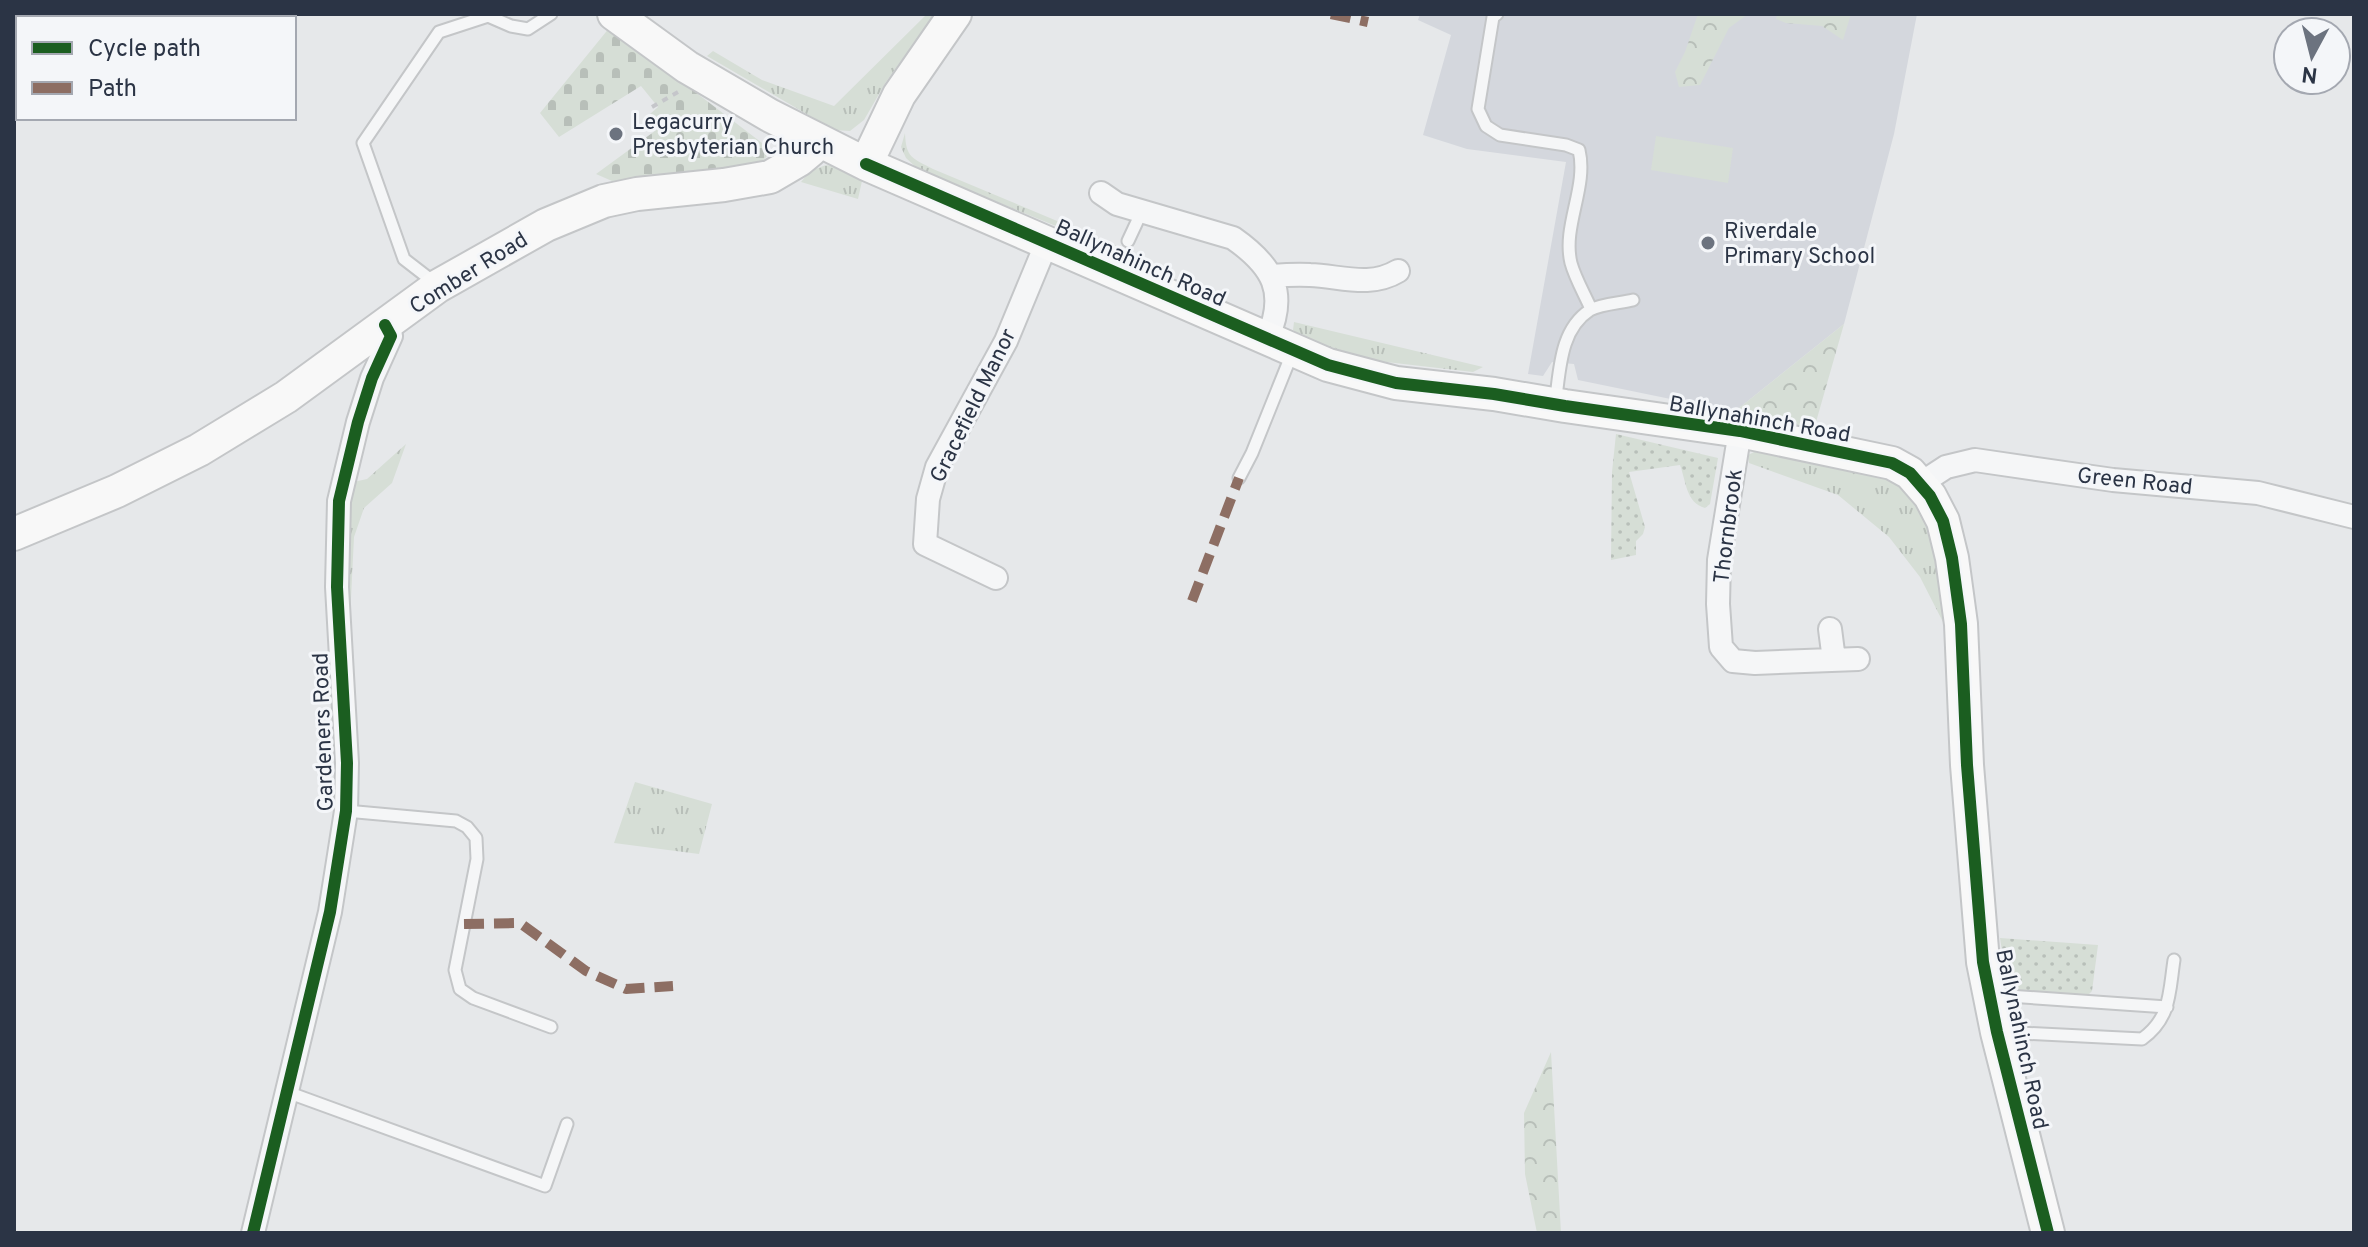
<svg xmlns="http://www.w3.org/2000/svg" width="2368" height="1247" font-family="Overpass,sans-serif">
  <defs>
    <pattern id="grass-tufts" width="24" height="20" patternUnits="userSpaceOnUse" patternTransform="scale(2)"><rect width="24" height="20" fill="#d6ded6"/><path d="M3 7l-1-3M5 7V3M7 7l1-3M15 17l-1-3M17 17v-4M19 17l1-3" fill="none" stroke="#b8bfb9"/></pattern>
    <pattern id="forest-crowns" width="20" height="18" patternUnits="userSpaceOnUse" patternTransform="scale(2)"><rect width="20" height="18" fill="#d6ded6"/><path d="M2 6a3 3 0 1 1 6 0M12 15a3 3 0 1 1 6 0" fill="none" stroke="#b8bfb9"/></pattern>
    <pattern id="cemetery-stones" width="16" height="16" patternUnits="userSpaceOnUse" patternTransform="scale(2)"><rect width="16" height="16" fill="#d6ded6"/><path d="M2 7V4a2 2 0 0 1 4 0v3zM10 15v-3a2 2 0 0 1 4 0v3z" fill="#b8bfb9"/></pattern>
    <pattern id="garden-dots" width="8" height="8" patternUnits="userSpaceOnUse" patternTransform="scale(2)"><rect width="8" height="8" fill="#d6ded6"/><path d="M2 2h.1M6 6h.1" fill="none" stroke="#b8bfb9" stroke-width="1.8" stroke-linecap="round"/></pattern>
  </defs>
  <rect width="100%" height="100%" fill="#e6e8ea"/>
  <!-- built -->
  <path fill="#d4d7dd" d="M1420,14H1917L1894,134L1844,324L1734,412L1578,380L1574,364L1552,362L1543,376L1528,374L1566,162L1467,149L1423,135L1451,35L1418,20Z"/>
  <!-- grass -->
  <path fill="url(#grass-tufts)" d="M927,14H935L886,82L864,120L850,131L834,130L707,56L713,51L762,80L834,106Z
    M905,133C906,158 912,158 933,169L1143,257L1144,262L919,170L906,158L901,147Z
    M826,165L856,171L862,181L858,199L801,182L810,171Z
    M1294,322L1483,367L1473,372L1369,360L1302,337L1293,330Z
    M406,444L392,483L364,508L354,537L348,660L339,585L349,483L367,479Z
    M1760,449L1883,473L1911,495L1931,534L1944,596V624L1920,577L1889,537L1838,495L1749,463L1748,455Z
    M635,782L712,804L699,854L614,843Z"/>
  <!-- forest -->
  <path fill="url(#forest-crowns)" d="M1698,14H1748L1729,28L1700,85L1679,87L1675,72L1685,52Z
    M1777,14H1851L1843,40L1822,26L1786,23L1776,19Z
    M1844,324L1814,429L1734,412Z
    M1551,1052L1561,1233H1537L1525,1174L1524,1113Z"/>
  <!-- cemetery -->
  <path fill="url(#cemetery-stones)" d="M610,27L770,149L767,156L759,164L629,180L612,181L596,174L659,128L650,114L658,107L641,86L559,137L540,113Z"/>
  <!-- garden -->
  <path fill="url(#garden-dots)" d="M1616,434L1718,458L1710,504L1705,508C1686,503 1686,481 1680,465L1629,472L1645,527L1643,534L1636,541V555L1611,560L1612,472Z
    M2000,938L2098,945L2092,991L2086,997L2019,990L2012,983H2007Z"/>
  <!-- pitch -->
  <path fill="#d6ded6" d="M1656,136L1733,148L1728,183L1651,170Z"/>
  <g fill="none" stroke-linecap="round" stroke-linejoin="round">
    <!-- lane casing -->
    <g stroke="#c4c6c8" stroke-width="15">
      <path id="lane" d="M1497,14L1493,17L1478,109L1486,126L1500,135L1566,145L1579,150C1588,187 1562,226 1571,263C1575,278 1585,295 1591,309
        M1128,241L1142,211
        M435,283L404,259L363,143L439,32L488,16L511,26L528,29L551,14
        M1555,404C1560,372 1559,330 1590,310C1601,304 1621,303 1633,300
        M1239,478L1252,453L1293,351
        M346,811L456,821L467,827L476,838L477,859L455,970L460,989L473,998L551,1027
        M1994,995L2167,1007
        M2001,1032L2142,1039C2171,1018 2169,993 2174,960
        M287,1092L545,1186L567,1124"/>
    </g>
    <!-- street casing -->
    <g stroke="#c4c6c8" stroke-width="26">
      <path id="street" d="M1101,193L1117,204L1233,238C1273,266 1288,292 1267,339
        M1271,276C1284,275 1297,274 1310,275C1340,276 1370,288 1398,271
        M1740,431L1719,560L1718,604L1721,647L1733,661L1755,663L1858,659
        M1920,484L1946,467L1975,460L2113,480L2258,493L2354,517
        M996,578L925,544L928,499L937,467L1006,341L1047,242
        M1830,629L1834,660
        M253,1233L330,912L346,811L347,763L337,587L339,501L358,422L372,378L391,336L385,325"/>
    </g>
    <!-- secondary casing -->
    <g stroke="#c4c6c8" stroke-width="36">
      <path id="secondary" d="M614,14L687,67L769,115L866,164L1328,365L1396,383L1494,394L1565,406L1740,431L1892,463L1910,473L1930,496L1943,521L1952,558L1961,624L1967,765L1983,962L1997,1032L2048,1233
        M866,164L899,95L955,14
        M14,534L117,491L199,450L286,397L438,286L546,225L604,201L637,194L724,185L770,177L799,160L811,150L816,139"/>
    </g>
    <!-- path -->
    <path stroke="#c5c6ca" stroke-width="4" stroke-dasharray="6 6" stroke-linecap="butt" d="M652,107L678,92"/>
    <!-- lane -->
    <use href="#lane" stroke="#f5f6f7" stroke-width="11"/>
    <!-- street -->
    <use href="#street" stroke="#f5f6f7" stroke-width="22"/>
    <!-- secondary -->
    <use href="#secondary" stroke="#f8f8f8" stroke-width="32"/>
    <!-- quiet -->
    <path stroke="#8d6e63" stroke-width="10" stroke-dasharray="20 10" stroke-linecap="butt" d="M1331,14L1368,22
      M1192,601L1239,478
      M464,924L520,923L586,971L626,989L673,986"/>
    <!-- cycleway casing -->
    <g stroke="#f4f6f9" stroke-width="17">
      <path id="cycleway" d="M866,164L1328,365L1396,383L1494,394L1565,406L1740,431L1892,463L1910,473L1930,496L1943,521L1952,558L1961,624L1967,765L1983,962L1997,1032L2048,1233
        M253,1233L330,912L346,811L347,763L337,587L339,501L358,422L372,378L391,336L385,325"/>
    </g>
    <!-- cycleway -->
    <use href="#cycleway" stroke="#1b5e20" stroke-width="12"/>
  </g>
  <!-- markers -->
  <g fill="#6c737f" stroke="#f4f6f9" stroke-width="3">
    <circle cx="616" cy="134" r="8"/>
    <circle cx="1708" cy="243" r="8"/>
  </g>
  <g text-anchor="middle" stroke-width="6" stroke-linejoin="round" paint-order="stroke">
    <!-- poi labels -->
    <g font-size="22" fill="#2b3445" stroke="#f4f6f9" text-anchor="start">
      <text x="632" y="129">Legacurry<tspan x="632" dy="25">Presbyterian Church</tspan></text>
      <text x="1724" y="238">Riverdale<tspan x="1724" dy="25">Primary School</tspan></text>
    </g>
    <!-- street labels -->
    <g font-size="22" fill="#2b3445" stroke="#f4f6f9">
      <text transform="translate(1141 262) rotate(24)" y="8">Ballynahinch Road</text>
      <text transform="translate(468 272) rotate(-32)" y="8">Comber Road</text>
      <text transform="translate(972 405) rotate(-64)" y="8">Gracefield Manor</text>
      <text transform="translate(1760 418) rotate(10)" y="8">Ballynahinch Road</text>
      <text transform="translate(2135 480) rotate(6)" y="8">Green Road</text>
      <text transform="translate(1727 526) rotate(-83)" y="8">Thornbrook</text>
      <text transform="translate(322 732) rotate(-92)" y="8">Gardeners Road</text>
      <text transform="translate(2023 1039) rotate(78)" y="8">Ballynahinch Road</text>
    </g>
  </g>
  <!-- border -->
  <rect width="2368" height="1247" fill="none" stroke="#2b3445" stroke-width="32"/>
  <!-- legend -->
  <rect x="16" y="16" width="280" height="104" fill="#f4f6f9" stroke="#a4a8b1" stroke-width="2"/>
  <rect x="32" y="42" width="40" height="12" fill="#1b5e20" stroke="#a4a8b1" stroke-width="2"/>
  <text x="88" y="56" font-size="24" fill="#2b3445">Cycle path</text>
  <rect x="32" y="82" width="40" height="12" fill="#8d6e63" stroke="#a4a8b1" stroke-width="2"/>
  <text x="88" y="96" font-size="24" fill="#2b3445">Path</text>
  <!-- north arrow -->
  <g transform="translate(2312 56) rotate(187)"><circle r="38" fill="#f4f6f9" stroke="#a4a8b1" stroke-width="2"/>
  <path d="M0-6L14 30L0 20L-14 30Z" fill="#6c737f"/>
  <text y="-12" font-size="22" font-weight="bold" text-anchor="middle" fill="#2b3445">N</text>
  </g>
</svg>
